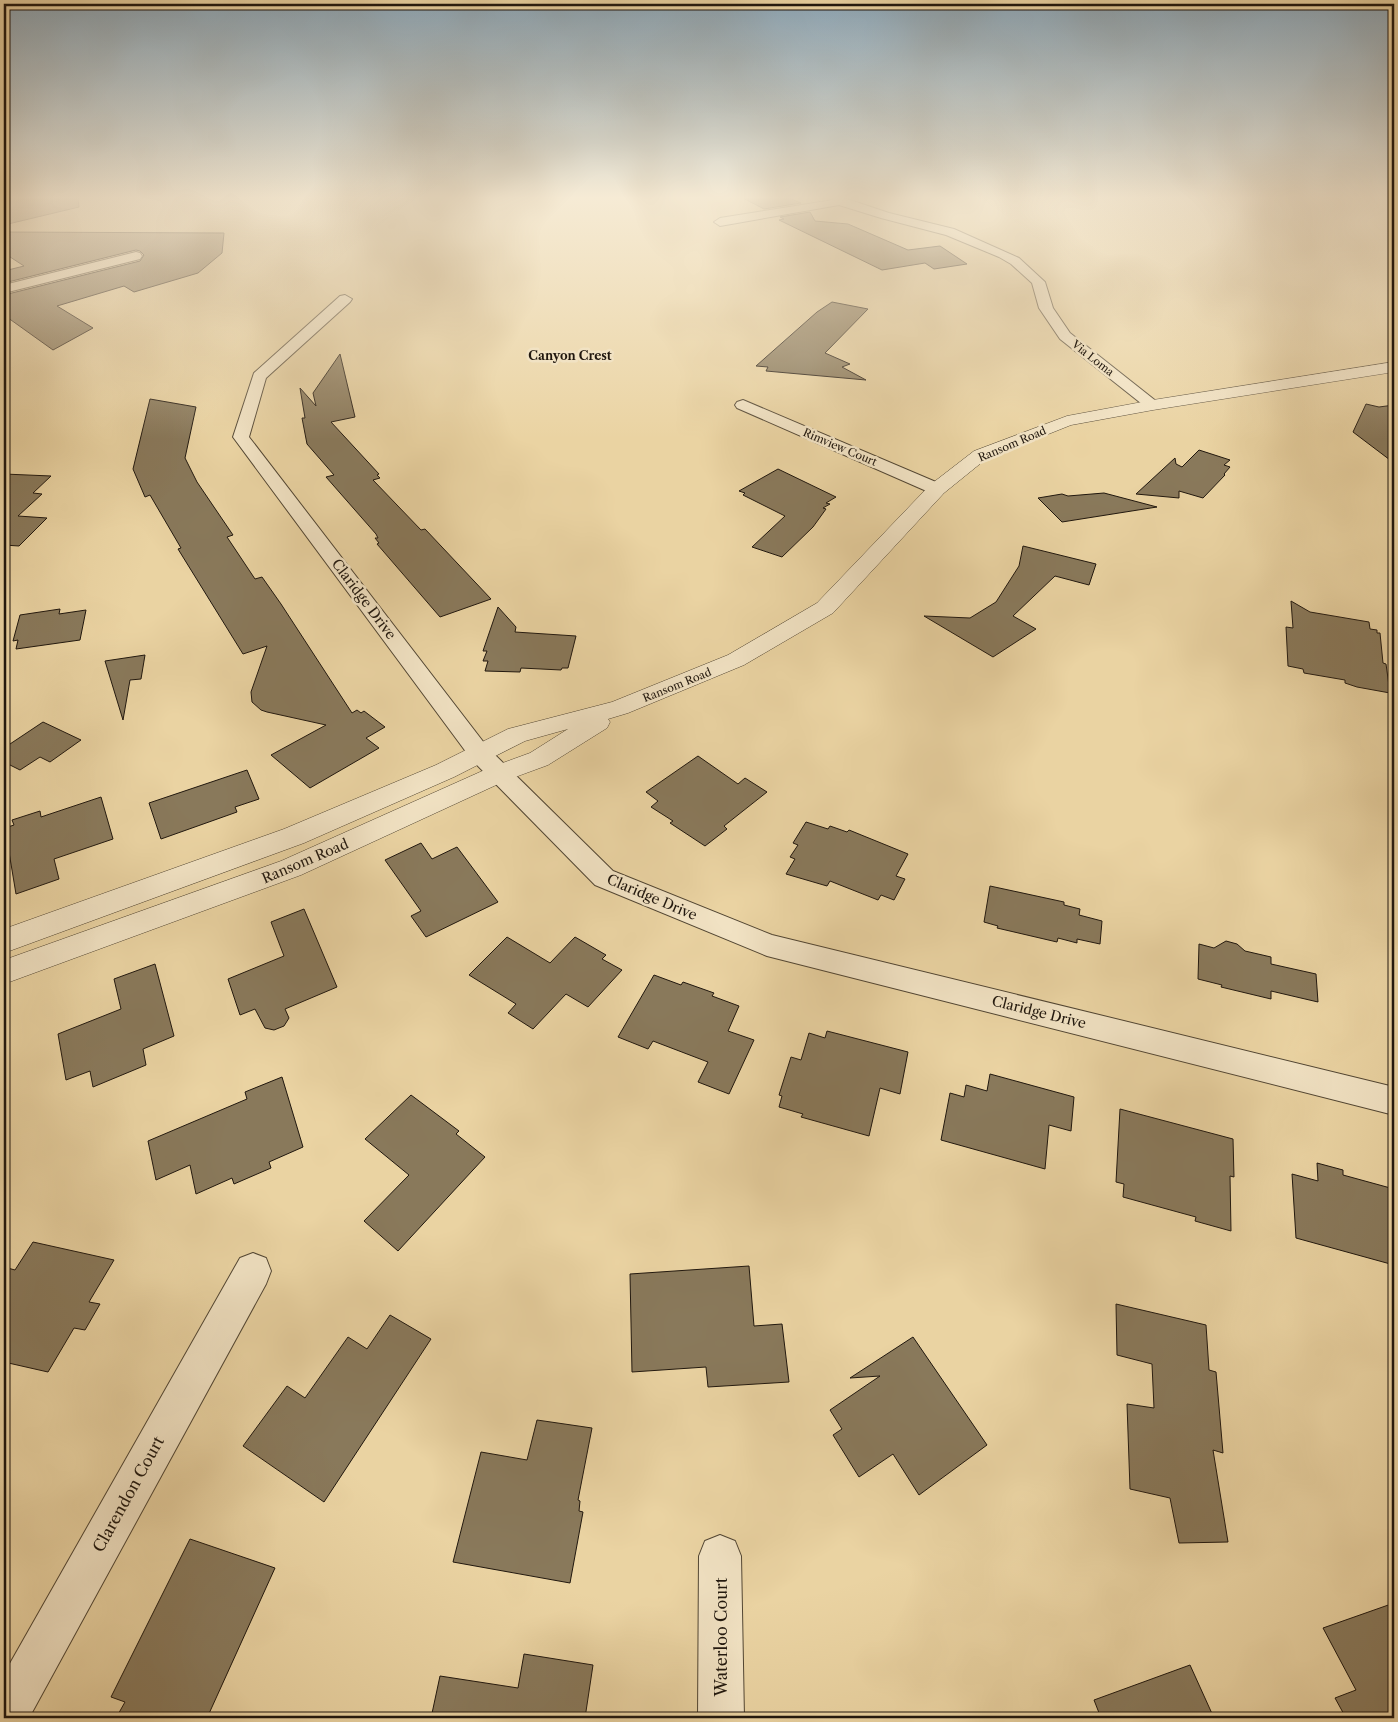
<svg xmlns="http://www.w3.org/2000/svg" width="1398" height="1722" font-family="'Libre Caslon Text',serif">
  <rect width="100%" height="100%" fill="#ead3a2"/>
  <filter id="stains"><feTurbulence type="fractalNoise" baseFrequency=".004" numOctaves="4"/><feColorMatrix values="0 0 0 0 .2 0 0 0 0 .09 0 0 0 0 .02 0 0 0 .5 -.17"/></filter>
  <radialGradient id="worn" r=".72"><stop offset=".6" stop-color="#630" stop-opacity="0"/><stop offset="1" stop-color="#630" stop-opacity=".3"/></radialGradient>
  <!-- building -->
  <path fill="#89795b" stroke="#20170e" d="M4,198H78L79,207L4,225Z
    M743,198H789L801,203L764,209Z
    M810,212L815,221L848,224L908,250L940,246L967,264L934,269L925,263L882,270L779,220L784,219L780,217Z
    M4,232L224,233L222,253L198,273L134,292L124,286L57,306L93,328L53,350L4,315V295L140,261L144,255L140,251L136,250L4,283V271L24,266L4,253Z
    M832,302L868,309L825,353L850,364L842,367L866,380L766,371L768,367L756,366L817,312Z
    M340,354L355,417L331,422L379,474L377,475L380,478L373,480L421,530L425,529L491,599L440,617L377,544L379,543L375,538H378L376,534L326,477L334,475L307,444L302,418H305L300,388L316,406L313,393Z
    M150,399L196,407L185,458L197,482L233,535L227,537L255,579L262,577L281,604L352,713L357,710L361,713L364,711L385,727L366,738L379,748L310,788L271,755L326,725L267,712L261,710L252,702L251,692L267,646L243,654L178,549L181,548L150,495L145,497L133,469Z
    M1366,404L1379,407L1394,405V463L1353,432Z
    M1199,450L1230,460L1224,465L1230,467L1224,474L1225,475L1203,498L1179,491V498L1136,494L1175,458L1176,464L1182,467Z
    M778,469L836,497L826,503L830,504L823,508L826,509L813,527L782,557L752,547L785,516L743,495L745,493L739,491Z
    M4,474L51,476L33,493L42,494L18,516L47,518L19,546L4,545Z
    M1104,493L1157,507L1062,522L1038,498L1062,494L1068,496Z
    M1023,546L1096,564L1089,585L1055,576L1013,616L1036,629L993,657L924,616L970,618L996,602L1019,566Z
    M1291,601L1310,612L1369,622L1370,629L1377,630V633H1380L1383,663L1386,664L1390,693L1357,687L1345,683V680L1304,673L1303,669L1288,666L1286,627L1293,628Z
    M498,607L516,627L515,632L576,636L568,668H562L561,670L521,668L520,672L485,671L488,661H483L487,651H483Z
    M60,609L59,614L86,610L80,640L16,649L18,640L13,641L20,615Z
    M145,655L141,679L130,680L123,720L105,661Z
    M43,722L81,740L50,762L40,757L20,770L4,762V748Z
    M698,756L738,784L745,778L767,792L724,826L727,829L705,846L670,823L673,821L651,807L658,801L646,792Z
    M247,770L259,799L235,807L237,812L161,839L149,803Z
    M101,797L113,839L54,859L59,879L16,894L5,828L14,825L12,820L40,811L41,817Z
    M806,822L828,829L830,826L847,832L849,830L908,854L896,876L905,879L894,900L881,895L878,900L830,881L827,886L786,874L795,859L790,857L798,845L793,843Z
    M421,843L432,859L457,847L498,902L426,937L411,916L421,911L385,860Z
    M990,886L1064,902V905L1080,909L1079,915L1102,921L1100,944L1077,939V943L1058,938L1057,942L997,928L998,926L984,922Z
    M304,909L337,987L285,1009L289,1018L284,1026L274,1030L265,1028L255,1009L240,1015L228,979L284,956L271,922Z
    M507,937L550,963L575,937L606,955L602,959L622,970L588,1007L566,994L533,1029L508,1013L516,1004L469,975Z
    M1226,941L1237,944L1245,951L1271,957V964L1316,974L1318,1002L1271,991V999L1221,987L1222,985L1198,979L1199,944L1214,948Z
    M155,964L174,1036L143,1049L146,1065L93,1087L90,1071L66,1080L58,1034L121,1009L114,979Z
    M654,975L681,985L683,982L714,993L712,996L739,1006L728,1031L754,1040L729,1094L698,1082L708,1062L653,1041L648,1049L618,1037Z
    M827,1031L908,1052L900,1094L880,1088L869,1136L801,1117L803,1114L779,1107L782,1096L779,1095L791,1057L801,1060L809,1033L825,1038Z
    M990,1074L1074,1097L1071,1131L1049,1125L1045,1169L941,1140L950,1093L964,1097L966,1085L987,1091Z
    M282,1077L303,1147L269,1162L271,1168L234,1184L232,1178L196,1194L190,1165L156,1180L148,1141L247,1099L245,1092Z
    M411,1095L459,1131L456,1134L485,1157L398,1251L364,1221L409,1175L365,1139Z
    M1120,1109L1233,1139L1234,1177L1230,1176L1231,1231L1195,1221L1196,1217L1123,1197L1124,1184L1116,1182Z
    M1317,1163L1343,1170V1175L1394,1189V1265L1296,1238L1292,1174L1318,1181Z
    M33,1242L114,1260L89,1302L100,1304L85,1330L74,1328L48,1372L4,1362V1267L15,1270Z
    M749,1266L754,1326L782,1324L789,1382L708,1387L706,1367L632,1372L630,1274Z
    M1116,1304L1206,1325L1209,1370L1216,1372L1223,1453L1213,1450L1228,1542L1179,1543L1170,1498L1130,1489L1127,1404L1154,1408L1152,1364L1117,1355Z
    M390,1315L431,1339L324,1502L243,1446L287,1386L305,1398L348,1337L367,1349Z
    M913,1337L987,1445L919,1495L893,1454L859,1477L833,1435L842,1429L830,1410L880,1376L850,1378Z
    M537,1420L592,1428L578,1500L580,1501L579,1511L583,1512L570,1583L453,1562L481,1452L527,1460Z
    M190,1539L275,1568L207,1718H116L125,1702L111,1697Z
    M1394,1603V1718H1346L1335,1698L1356,1690L1323,1628Z
    M524,1654L593,1665L585,1718H431L440,1676L518,1688Z
    M1190,1665L1214,1718H1101L1094,1700Z"/>
  <g fill="none" stroke-linecap="round" stroke-linejoin="round">
    <!-- minor casing -->
    <g stroke="#524633" stroke-width="2">
      <path id="minor" d="M832,198H844L889,213L954,229L1019,258L1045,282L1053,308L1070,333L1161,405L1159,408H1147L1060,339L1039,308L1032,283L1011,264L999,257L946,235L881,218L839,205L720,226L714,222L720,218L833,200Z
        M136,252L140,253L142,256L140,259L4,293V285Z
        M345,295L352,299L350,302L266,378L249,437L488,748L613,871L772,935L1394,1087V1115L767,956L595,885L472,760L233,437L254,373L340,296Z
        M743,400L943,485L946,489L943,493L937,494L931,493L737,408L735,405L737,402Z
        M253,1253L266,1258L271,1271L266,1284L29,1718H4V1674L240,1258Z
        M720,1535L735,1541L741,1556L744,1718H698L699,1556L705,1541Z"/>
    </g>
    <!-- tertiary casing -->
    <g stroke="#524633" stroke-width="1">
      <path id="tertiary" d="M1394,362V372L1153,410L1071,425L986,459L944,493L833,613L744,665L628,713L608,719L610,722L607,728L548,765L507,780L301,875L4,984V960L281,861L489,768L530,753L568,729L525,741L454,777L304,843L4,953V929L284,829L436,765L508,729L612,702L728,655L817,603L930,485L974,451L1067,416L1153,400Z"/>
    </g>
    <!-- minor -->
    <use href="#minor" fill="#f1e2c3" fill-rule="evenodd"/>
    <!-- tertiary -->
    <use href="#tertiary" fill="#f1e2c3" fill-rule="evenodd"/>
  </g>
  <!-- sky -->
  <linearGradient id="sky" x2="0" y2="1"><stop stop-color="#8da7b8"/><stop offset="0.45" stop-color="#f6ebd5"/><stop offset="1" stop-color="#f6ebd5" stop-opacity="0"/></linearGradient>
  <rect width="1398" height="439" fill="url(#sky)"/>
  <g text-anchor="middle" stroke-width="5" stroke-linejoin="round" paint-order="stroke">
    <!-- far-street labels -->
    <g font-size="11" fill="#20170e" stroke="#f1e2c3">
      <text transform="translate(1093 358) rotate(38)" y="4">Via Loma</text>
      <text transform="translate(1012 444) rotate(-23)" y="4">Ransom Road</text>
      <text transform="translate(840 447) rotate(23)" y="4">Rimview Court</text>
      <text transform="translate(677 685) rotate(-22)" y="4">Ransom Road</text>
    </g>
    <!-- far-neighbourhood labels -->
    <g font-size="12" font-weight="bold" fill="#20170e" stroke="#f1e2c3">
      <text x="570" y="360">Canyon Crest</text>
    </g>
    <!-- street labels -->
    <g font-size="14" fill="#20170e" stroke="#f1e2c3">
      <text transform="translate(364 599) rotate(53)" y="5">Claridge Drive</text>
      <text transform="translate(305 861) rotate(-23)" y="5">Ransom Road</text>
      <text transform="translate(652 897) rotate(23)" y="5">Claridge Drive</text>
      <text transform="translate(1039 1012) rotate(14)" y="5">Claridge Drive</text>
    </g>
    <!-- near-street labels -->
    <g font-size="16" fill="#20170e" stroke="#f1e2c3">
      <text transform="translate(128 1494) rotate(-61)" y="6">Clarendon Court</text>
      <text transform="translate(721 1637) rotate(-90)" y="6">Waterloo Court</text>
    </g>
  </g>
  <!-- margin -->
  <rect width="1398" height="1722" fill="none" stroke="#ead3a2" stroke-width="20"/>
  <rect x="5" y="5" width="1388" height="1712" fill="none" stroke="#20170e" stroke-width="2.5"/>
  <rect x="10" y="10" width="1378" height="1702" fill="none" stroke="#20170e"/>
  <rect width="100%" height="100%" filter="url(#stains)"/>
  <rect width="100%" height="100%" fill="url(#worn)"/>
</svg>
